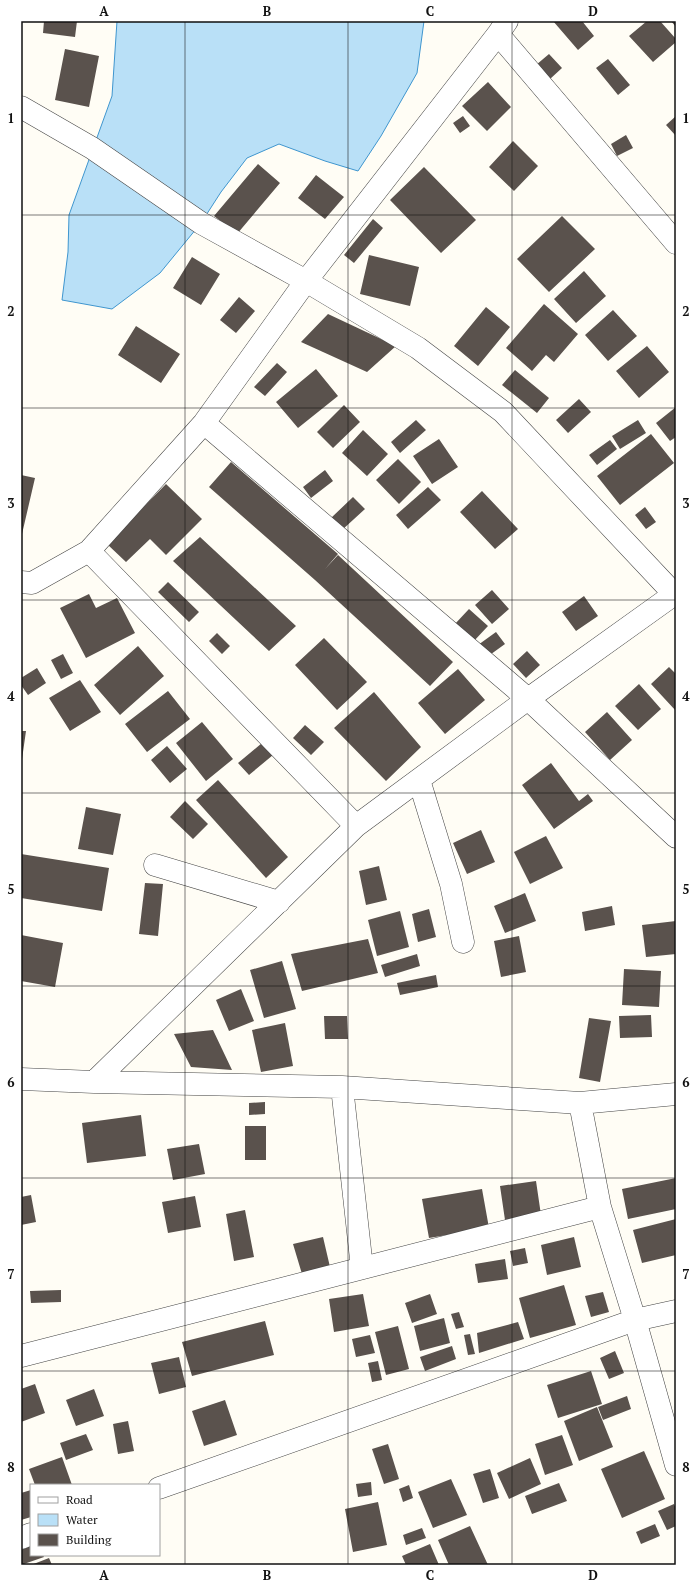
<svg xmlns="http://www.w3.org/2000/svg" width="697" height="1586" font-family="'PT Serif',serif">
  <rect width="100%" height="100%" fill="#fffdf5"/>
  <!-- water -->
  <path fill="#b9e0f7" stroke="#3f96cf" d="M117,21H424L417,73L381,136L358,171L325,161L279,144L247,158L221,192L201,223L160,273L112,309L62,300L68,252L69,215L112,96Z"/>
  <!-- building -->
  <path fill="#5a524d" d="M44,21H77L75,37L43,33Z
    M553,21H582L594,36L578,50Z
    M647,21H660L676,39V42L653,62L629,36Z
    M671,21H676V27Z
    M65,49L99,56L89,107L55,100Z
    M549,54L562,68L550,79L536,65Z
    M608,59L630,85L618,95L596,68Z
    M488,82L511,107L487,131L462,106Z
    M463,116L470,126L460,133L453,123Z
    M676,116V136L666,125Z
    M626,135L633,148L617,156L611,144Z
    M513,141L538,166L514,191L489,167Z
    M258,164L280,183L237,234L214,216Z
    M424,167L476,220L441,253L390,200Z
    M316,175L344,197L325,219L298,198Z
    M562,216L595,249L549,292L517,259Z
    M373,219L383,228L354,263L344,255Z
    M369,255L419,267L410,306L360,294Z
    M192,257L220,274L201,305L173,288Z
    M584,271L606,296L576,323L554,299Z
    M239,297L255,311L236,333L220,320Z
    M544,304L578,334L554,362L546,355L532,371L506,348Z
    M486,307L510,327L478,366L454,346Z
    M613,310L637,336L608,361L585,335Z
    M328,314L396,346L367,372L301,342Z
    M136,326L180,354L161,383L118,355Z
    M647,346L669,372L639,398L616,371Z
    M277,363L287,372L265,396L254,387Z
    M316,369L338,396L298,428L276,402Z
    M515,370L549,398L537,413L502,385Z
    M579,399L591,412L568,433L556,420Z
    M344,405L360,422L333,448L317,432Z
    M676,407V437L670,441L656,423Z
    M416,420L426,430L400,453L391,442Z
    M638,420L646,433L620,449L612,436Z
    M363,430L388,454L367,476L342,453Z
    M651,434L674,463L620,505L597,476Z
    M439,439L458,467L432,484L413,456Z
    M610,440L617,449L597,465L589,455Z
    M398,459L421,482L399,504L376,480Z
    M231,462L338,554L325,569L338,555L453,662L430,686L315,580L209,487Z
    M325,470L333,481L311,498L303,487Z
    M21,475L35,478L22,534H21Z
    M166,484L202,519L166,555L150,539L126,562L107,544Z
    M428,487L441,500L408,529L396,515Z
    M482,491L518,529L495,549L460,512Z
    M353,497L365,509L342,530L331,518Z
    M645,507L656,522L646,529L635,515Z
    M200,537L296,626L269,651L173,561Z
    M168,582L199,612L189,622L158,592Z
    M492,590L509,609L492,624L475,605Z
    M89,594L96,608L117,598L135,633L86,658L60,608Z
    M584,596L598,616L576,631L562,612Z
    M469,609L488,626L473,642L454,625Z
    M496,632L505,644L487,657L478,645Z
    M217,633L230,646L222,654L209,641Z
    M324,638L367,682L337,710L295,665Z
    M138,646L164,676L120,715L94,685Z
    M527,651L540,665L526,678L513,664Z
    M63,654L73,673L61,679L51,660Z
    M669,667L676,674V711L651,684Z
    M37,668L46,683L28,695L21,685V678Z
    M458,669L485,700L445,734L418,703Z
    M80,680L101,712L70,731L49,698Z
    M639,684L661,709L638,730L615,706Z
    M168,691L190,719L147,752L125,724Z
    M374,692L421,747L386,781L334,728Z
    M607,712L632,740L610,760L585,732Z
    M202,722L233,759L206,781L176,743Z
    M305,725L324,742L311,755L293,738Z
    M21,731H26L22,759H21Z
    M262,743L273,755L249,775L238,763Z
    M167,746L187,769L170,783L151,760Z
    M551,763L579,801L588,794L593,801L554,829L522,785Z
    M218,780L288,857L266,878L196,800Z
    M185,801L208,824L193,839L170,817Z
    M86,807L121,814L113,855L78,849Z
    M481,830L495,862L467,874L453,843Z
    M546,836L563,868L530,884L514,852Z
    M21,854L109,868L102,911L21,898Z
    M379,866L387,900L366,905L359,871Z
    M145,883L163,884L158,936L139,934Z
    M525,893L536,921L505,933L494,906Z
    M612,906L615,925L585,931L582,912Z
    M429,909L436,937L418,942L412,914Z
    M400,911L409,947L377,956L368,920Z
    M676,921V954L646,957L642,925Z
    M21,935L63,943L55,987L21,981Z
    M519,936L526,972L501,977L494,941Z
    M368,939L378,973L302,991L291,954Z
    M417,954L420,966L385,977L381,965Z
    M282,961L296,1009L264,1018L250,970Z
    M624,969L661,971L659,1007L622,1005Z
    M436,975L438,987L400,995L397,983Z
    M241,989L254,1021L229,1031L216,1000Z
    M651,1015L652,1037L620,1038L619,1016Z
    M324,1016H347L348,1039H325Z
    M589,1018L611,1021L600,1082L579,1078Z
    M285,1023L293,1066L261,1072L252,1030Z
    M213,1030L232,1070L191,1067L174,1034Z
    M265,1102V1114L249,1115V1103Z
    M141,1115L146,1156L87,1163L82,1123Z
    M245,1126H266V1160H245Z
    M199,1144L205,1174L173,1180L167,1149Z
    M676,1178V1209L628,1219L622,1189Z
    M536,1181L541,1215L505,1220L500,1186Z
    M482,1189L489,1228L429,1238L422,1199Z
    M31,1195L36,1222L21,1225V1197Z
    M195,1196L201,1227L168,1233L162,1202Z
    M245,1210L254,1257L234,1261L226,1214Z
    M676,1219V1255L642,1263L633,1230Z
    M323,1237L330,1267L302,1274L293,1244Z
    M574,1237L581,1267L547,1275L541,1245Z
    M525,1248L528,1263L513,1266L510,1251Z
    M505,1259L508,1279L478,1283L475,1264Z
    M564,1285L576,1325L530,1338L519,1298Z
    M61,1290V1302L31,1303L30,1291Z
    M603,1292L609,1312L591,1317L585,1296Z
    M363,1294L369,1326L334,1332L329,1299Z
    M430,1294L437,1314L412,1323L405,1303Z
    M459,1312L464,1327L456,1329L451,1314Z
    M444,1318L450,1343L420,1351L414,1326Z
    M265,1321L274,1355L192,1376L182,1342Z
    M518,1322L524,1339L479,1353L477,1333Z
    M398,1326L409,1369L386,1375L375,1332Z
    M470,1334L475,1354L468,1355L464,1335Z
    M370,1335L375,1353L356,1357L352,1339Z
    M452,1346L456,1359L425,1371L420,1357Z
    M615,1351L624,1373L609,1379L600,1358Z
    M179,1357L186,1387L159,1394L151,1363Z
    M378,1361L382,1380L372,1382L368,1363Z
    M591,1371L602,1404L558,1418L547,1385Z
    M35,1384L45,1413L21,1422V1389Z
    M94,1389L104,1416L76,1426L66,1400Z
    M627,1396L631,1409L603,1420L598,1407Z
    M225,1400L237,1435L204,1446L192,1411Z
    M597,1407L613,1447L579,1461L564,1421Z
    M128,1421L134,1451L118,1454L113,1424Z
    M86,1434L93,1450L66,1460L60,1443Z
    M562,1435L573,1465L545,1475L535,1444Z
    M388,1444L399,1479L384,1484L372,1449Z
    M644,1451L665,1499L622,1518L601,1469Z
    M62,1457L72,1485H35L29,1469Z
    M530,1458L541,1484L509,1499L497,1473Z
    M490,1469L499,1498L483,1503L473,1474Z
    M451,1479L467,1515L433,1528L418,1492Z
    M371,1482L372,1495L358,1497L356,1484Z
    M559,1483L567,1501L532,1514L525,1496Z
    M409,1485L413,1498L403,1502L399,1489Z
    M31,1490V1517L21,1520V1493Z
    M378,1502L387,1545L353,1552L345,1509Z
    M674,1504L676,1509V1526L667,1530L658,1511Z
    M655,1524L660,1536L641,1544L636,1532Z
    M470,1526L488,1565H449L438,1540Z
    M422,1528L426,1538L406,1545L403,1535Z
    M430,1544L439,1565H406L402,1556Z
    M31,1546V1555H43L44,1557L21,1565V1550Z
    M49,1558L52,1565H31Z"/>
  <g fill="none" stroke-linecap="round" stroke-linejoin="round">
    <!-- minor casing -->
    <g stroke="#444" stroke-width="23">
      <path id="minor" d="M498,34L676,243
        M21,107L92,148L201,223L306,281L418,348L503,412L676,596
        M204,423L528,699L676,837
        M89,551L356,826
        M21,582L32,583L89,551L204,423L306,281L498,34L507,21
        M419,780L451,884L463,942
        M155,865L279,902
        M21,1079L94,1082L342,1087L362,1268
        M94,1082L356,826L528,699L676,593
        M342,1087L580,1103L676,1094
        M580,1103L600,1207L635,1320L676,1465
        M21,1356L600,1207
        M159,1488L635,1320L676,1311
        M21,1538L31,1534"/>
    </g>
    <!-- minor -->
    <use href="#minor" stroke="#fff" stroke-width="22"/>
  </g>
  <!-- grid -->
  <path fill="none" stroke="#111" stroke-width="1" stroke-opacity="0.55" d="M185,21V1565M348,21V1565M512,21V1565M21,215H676M21,408H676M21,600H676M21,793H676M21,986H676M21,1178H676M21,1371H676"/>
  <!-- border -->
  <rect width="697" height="1586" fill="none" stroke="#ffffff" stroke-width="44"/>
  <!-- legend -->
  <rect x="30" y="1484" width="130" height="72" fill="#ffffff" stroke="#a0a0a0"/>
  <rect x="38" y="1497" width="20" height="6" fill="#ffffff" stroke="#a0a0a0"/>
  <text x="66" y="1504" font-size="12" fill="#111111">Road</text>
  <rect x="38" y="1514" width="20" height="12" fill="#b9e0f7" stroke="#a0a0a0"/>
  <text x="66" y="1524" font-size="12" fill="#111111">Water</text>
  <rect x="38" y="1534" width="20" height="12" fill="#5a524d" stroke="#a0a0a0"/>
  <text x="66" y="1544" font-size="12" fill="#111111">Building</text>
  <rect x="22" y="22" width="653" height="1542" fill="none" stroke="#111" stroke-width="1.5"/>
  <g font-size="13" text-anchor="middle" font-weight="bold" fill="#111">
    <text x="104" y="16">A</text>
    <text x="267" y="16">B</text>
    <text x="430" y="16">C</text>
    <text x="593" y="16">D</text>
    <text x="11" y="123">1</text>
    <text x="686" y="123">1</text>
    <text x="11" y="316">2</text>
    <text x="686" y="316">2</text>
    <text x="11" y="508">3</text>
    <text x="686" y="508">3</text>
    <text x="11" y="701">4</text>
    <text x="686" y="701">4</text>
    <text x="11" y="894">5</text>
    <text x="686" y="894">5</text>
    <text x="11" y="1087">6</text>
    <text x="686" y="1087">6</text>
    <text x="11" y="1279">7</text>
    <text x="686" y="1279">7</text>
    <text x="11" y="1472">8</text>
    <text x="686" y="1472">8</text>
    <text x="104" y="1580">A</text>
    <text x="267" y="1580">B</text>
    <text x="430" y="1580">C</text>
    <text x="593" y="1580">D</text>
  </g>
</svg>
